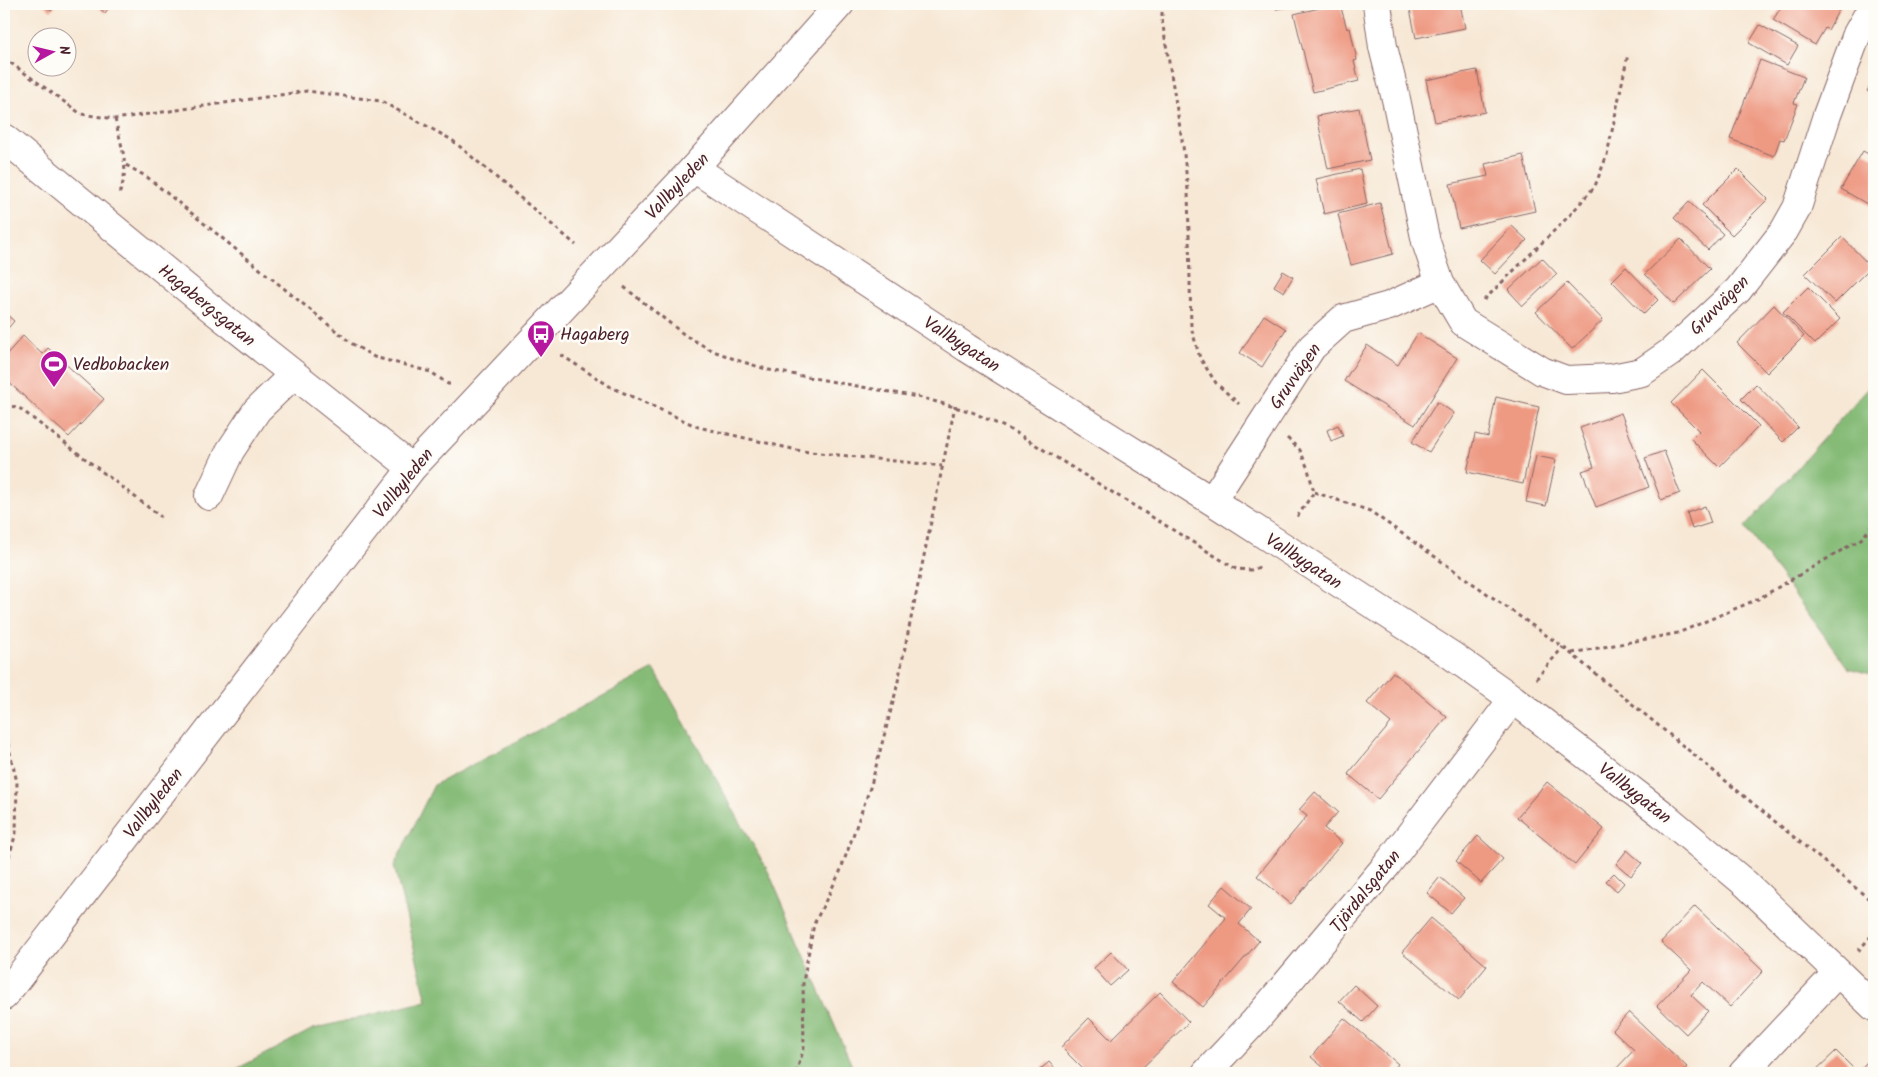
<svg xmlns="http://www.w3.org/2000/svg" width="1878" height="1077" font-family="Kalam,sans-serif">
  <rect width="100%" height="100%" fill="#fdfcf7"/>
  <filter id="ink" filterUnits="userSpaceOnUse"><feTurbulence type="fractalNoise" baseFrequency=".02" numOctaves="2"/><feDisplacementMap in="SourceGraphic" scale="10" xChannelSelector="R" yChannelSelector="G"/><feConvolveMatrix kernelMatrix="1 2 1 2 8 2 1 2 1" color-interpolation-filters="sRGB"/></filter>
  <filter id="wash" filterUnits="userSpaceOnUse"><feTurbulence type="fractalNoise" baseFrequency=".0096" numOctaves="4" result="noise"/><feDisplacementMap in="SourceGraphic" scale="20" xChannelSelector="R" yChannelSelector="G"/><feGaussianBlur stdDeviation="1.12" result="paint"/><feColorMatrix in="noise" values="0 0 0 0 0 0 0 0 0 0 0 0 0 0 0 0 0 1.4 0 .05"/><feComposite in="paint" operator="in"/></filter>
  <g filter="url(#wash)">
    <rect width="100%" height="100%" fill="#f7e8d5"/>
    <!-- forest -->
    <path fill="#85bb77" stroke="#686d51" d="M1874,381V675L1848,668L1745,527Z
      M654,669L769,873L855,1073H229L313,1029L427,1001L394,866L434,785Z"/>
    <g id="blocks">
      <!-- building -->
      <path fill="#ee9982" d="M43,4H57L51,11Z
        M94,4H112L105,13Z
        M1275,4H1299V5L1276,9Z
        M1337,4H1340L1347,29L1350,28L1357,60L1354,61L1359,81L1313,92L1294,14Z
        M1409,4H1460L1465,28L1416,38Z
        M1783,4H1842L1828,30L1825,28L1815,45L1773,20Z
        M1760,25L1798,46L1787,65L1749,43Z
        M1760,60L1804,77L1794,103L1798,104L1784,140L1780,139L1774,156L1730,139Z
        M1477,70L1485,112L1435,122L1426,80Z
        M1874,79V96L1867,91Z
        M1359,108L1370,160L1328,169L1317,116Z
        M1863,151L1874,157V208L1841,189Z
        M1523,155L1535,211L1459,228L1450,184L1488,176L1485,164Z
        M1360,169L1367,204L1324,214L1316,179Z
        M1738,169L1768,199L1732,235L1702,205Z
        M1689,202L1723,234L1708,250L1674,218Z
        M1380,203L1393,254L1351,265L1338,214Z
        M1512,226L1527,240L1495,274L1480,260Z
        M1842,237L1871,267L1835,303L1805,274Z
        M1681,239L1710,269L1674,304L1645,274Z
        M1542,258L1557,274L1523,306L1508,290Z
        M1626,267L1658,300L1644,314L1612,281Z
        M1283,271L1293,277L1284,292L1274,286Z
        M1567,283L1603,320L1572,349L1536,312Z
        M1808,287L1840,319L1815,344L1783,312Z
        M1774,305L1804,336L1767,373L1737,343Z
        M4,312L14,321L4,333Z
        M1264,315L1286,329L1262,367L1240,353Z
        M1418,333L1457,358L1415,425L1344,381L1367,345L1398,365Z
        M23,336L42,354L48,348L104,399L69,437L4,378V357Z
        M1703,370L1759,426L1719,467L1691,439L1699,431L1671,403Z
        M1756,384L1798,427L1783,442L1741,399Z
        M1496,397L1539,407L1523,484L1467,472L1475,434L1488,437Z
        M1437,402L1454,413L1429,452L1412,442Z
        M1621,413L1649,487L1596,507L1582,471L1594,467L1580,428Z
        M1338,425L1343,436L1331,441L1327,430Z
        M1664,451L1680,493L1661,500L1645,458Z
        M1536,456L1556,460L1546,506L1526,502Z
        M1705,506L1711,523L1692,529L1687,513Z
        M1393,672L1447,717L1378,799L1348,774L1391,723L1367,703Z
        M1547,782L1604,829L1575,865L1517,817Z
        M1315,792L1338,812L1324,828L1342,843L1291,904L1257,876L1307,816L1299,810Z
        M1478,836L1503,859L1481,883L1456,861Z
        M1627,850L1642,863L1631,876L1616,864Z
        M1614,873L1624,883L1617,891L1606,881Z
        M1440,877L1464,898L1451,913L1427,893Z
        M1224,886L1251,909L1239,924L1259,941L1203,1007L1173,982L1226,918L1209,904Z
        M1695,906L1763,971L1730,1007L1703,982L1691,995L1708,1011L1686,1034L1657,1006L1691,970L1661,942Z
        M1431,918L1487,966L1459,1000L1402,952Z
        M1111,952L1128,970L1110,986L1094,968Z
        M1354,985L1377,1006L1363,1022L1339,1001Z
        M1160,992L1189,1022L1137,1073H1087L1061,1047L1089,1018L1111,1040Z
        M1629,1012L1687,1067L1681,1073H1612L1634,1050L1613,1030Z
        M1344,1018L1398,1064L1391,1073H1330L1311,1057Z
        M1836,1051L1857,1072L1872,1057L1874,1059V1073H1813Z
        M1049,1062L1059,1073H1036Z"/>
    </g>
  </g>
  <g filter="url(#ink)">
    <use href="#blocks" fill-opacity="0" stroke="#876566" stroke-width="1"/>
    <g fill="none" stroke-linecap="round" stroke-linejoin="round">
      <!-- street casing -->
      <g stroke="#876566" stroke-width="30">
        <path id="street" d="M1377,4L1383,47L1396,99L1426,242L1440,283L1463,322L1542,371L1566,380L1612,378L1642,372L1671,352L1738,290L1784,231L1797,208L1827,115L1857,34L1874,4
          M694,168L967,348L1212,501L1451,655L1513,699L1661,813L1746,884L1874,1007
          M209,496L230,451L257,410L293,375
          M1212,501L1312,347L1343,319L1389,306L1440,283
          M1206,1073L1255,1021L1386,866L1513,699
          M1743,1073L1837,973"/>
      </g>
      <!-- secondary casing -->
      <g stroke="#876566" stroke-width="30">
        <path id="secondary" d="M4,138L207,305L412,468
          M4,996L412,468L694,168L840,4"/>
      </g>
      <!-- path -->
      <path stroke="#876566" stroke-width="3" stroke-dasharray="4 4" stroke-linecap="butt" d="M1162,4V20L1183,146L1188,190L1191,327L1200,358L1216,383L1239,404
        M4,58L81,114L115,119L307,91L381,101L452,140L576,245
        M115,119C121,146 131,167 119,194
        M126,165L147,177L351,343L374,357L431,372L448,384H450
        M624,287L686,336L711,350L737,360L769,370L923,398L972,412L1015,432L1236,569L1251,570L1260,567
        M1484,300L1570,215L1595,186L1607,155L1628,54
        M561,355L611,387L698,427L801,451L942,466
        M4,406L18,407L161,517
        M1287,438L1300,450L1308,469L1314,492L1295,520
        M4,484L9,506L4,518
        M1314,492L1370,511L1563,647L1874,903
        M1572,653L1678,633L1758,599L1861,539L1874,524
        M1536,679L1563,647
        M4,728L17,782L16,833L4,873
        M1858,951L1874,933
        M796,1073L804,1048L803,982L814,924L840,872L871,785L896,691L955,406"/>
      <!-- street -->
      <use href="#street" stroke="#fff" stroke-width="28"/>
      <!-- secondary -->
      <use href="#secondary" stroke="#fff" stroke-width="28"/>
    </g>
  </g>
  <!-- icons -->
  <defs>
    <g id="bus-pin" transform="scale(1.4375)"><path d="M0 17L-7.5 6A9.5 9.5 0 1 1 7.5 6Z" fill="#b5179e" stroke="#fdfcf7"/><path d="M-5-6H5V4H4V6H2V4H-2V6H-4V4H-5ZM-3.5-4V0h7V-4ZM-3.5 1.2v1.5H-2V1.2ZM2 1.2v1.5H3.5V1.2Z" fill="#fff"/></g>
    <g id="stadium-pin" transform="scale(1.4375)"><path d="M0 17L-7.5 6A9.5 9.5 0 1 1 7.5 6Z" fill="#b5179e" stroke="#fdfcf7"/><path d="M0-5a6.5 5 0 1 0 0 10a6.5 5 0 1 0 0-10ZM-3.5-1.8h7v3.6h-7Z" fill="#fff"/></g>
  </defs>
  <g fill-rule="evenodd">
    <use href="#bus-pin" x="541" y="334"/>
    <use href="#stadium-pin" x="54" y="364"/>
  </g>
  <g text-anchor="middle" stroke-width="5" stroke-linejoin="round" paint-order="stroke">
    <!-- street labels -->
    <g font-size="18" fill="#4a1f2b" stroke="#fdfcf7">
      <text transform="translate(677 186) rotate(-47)" y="6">Vallbyleden</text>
      <text transform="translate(207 305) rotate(39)" y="6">Hagabergsgatan</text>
      <text transform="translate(1719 305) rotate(-45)" y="6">Gruvvägen</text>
      <text transform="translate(962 344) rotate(33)" y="6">Vallbygatan</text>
      <text transform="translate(1295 376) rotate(-55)" y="6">Gruvvägen</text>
      <text transform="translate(403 483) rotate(-51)" y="6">Vallbyleden</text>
      <text transform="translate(1304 561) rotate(33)" y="6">Vallbygatan</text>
      <text transform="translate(1635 793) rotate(38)" y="6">Vallbygatan</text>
      <text transform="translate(153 803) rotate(-52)" y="6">Vallbyleden</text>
      <text transform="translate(1365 891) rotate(-51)" y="6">Tjärdalsgatan</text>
    </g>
    <!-- poi labels -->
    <g font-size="18" fill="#4a1f2b" stroke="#fdfcf7" text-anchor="start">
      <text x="560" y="340">Hagaberg</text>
      <text x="73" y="370">Vedbobacken</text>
    </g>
  </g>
  <!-- margin -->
  <rect width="1878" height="1077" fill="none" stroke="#fdfcf7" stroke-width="20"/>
  <!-- north arrow -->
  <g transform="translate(52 52) rotate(82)"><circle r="24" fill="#fdfcf7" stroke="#b5a4a5"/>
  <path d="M0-4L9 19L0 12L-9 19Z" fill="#b5179e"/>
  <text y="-8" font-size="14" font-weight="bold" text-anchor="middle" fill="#4a1f2b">N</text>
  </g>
</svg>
